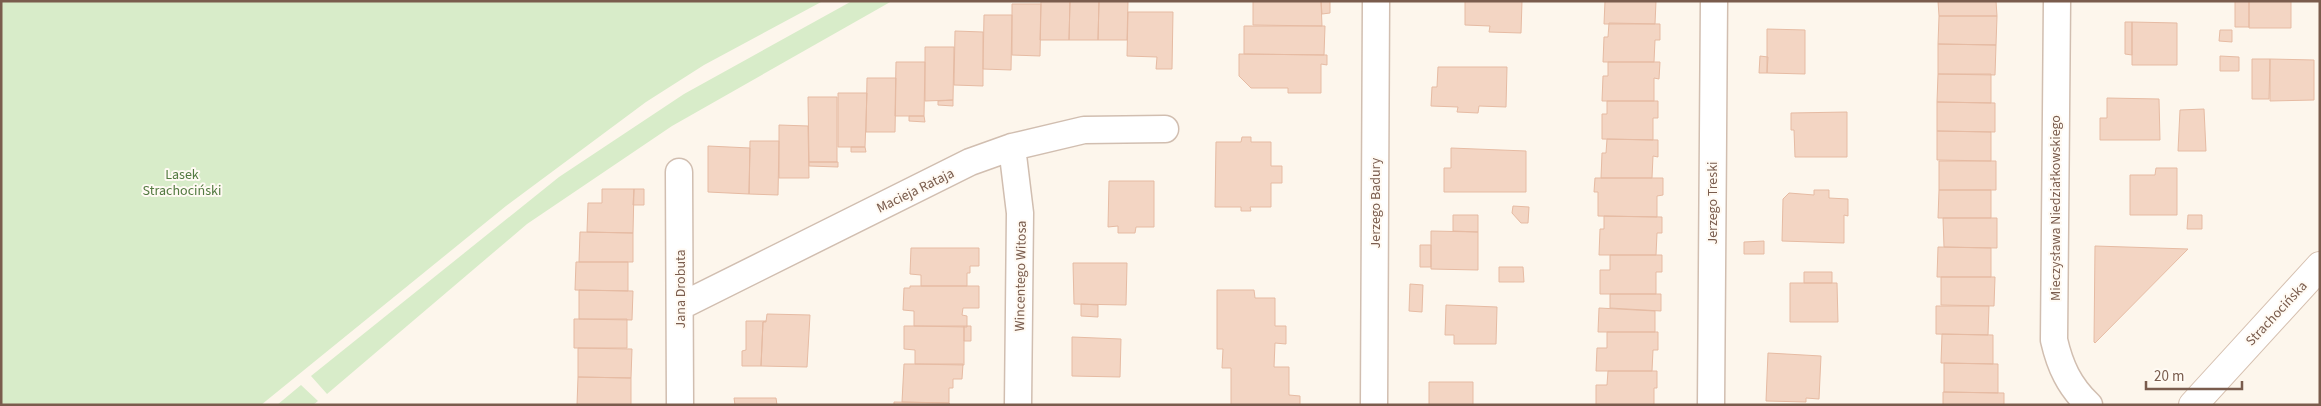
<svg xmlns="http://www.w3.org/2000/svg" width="2321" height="406" font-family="'Source Sans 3',sans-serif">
  <rect width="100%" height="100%" fill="#fdf6ec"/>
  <!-- green -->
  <path fill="#d8ecc9" d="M1,1H823L704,65L646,102L506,206L261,405H1Z
    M852,1H892L672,126L527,224L327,394L311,376L559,177L684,94Z
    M301,385L318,401L313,405H277Z"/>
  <!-- building -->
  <path fill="#f3d5c3" stroke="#e6bba3" d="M1041,1H1070L1069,40H1040Z
    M1070,1H1099L1098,40H1069Z
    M1099,1H1128L1127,40H1098Z
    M1253,1H1321L1322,26L1253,25Z
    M1321,1H1330V13L1322,14Z
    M1465,1H1522L1521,33L1489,32L1490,26L1465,25Z
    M1605,1H1656L1655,24H1604Z
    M1938,1H1996L1997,16H1939Z
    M2235,1H2249V27H2235Z
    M2249,1H2291V28H2249Z
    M1012,4H1041L1040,56L1012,55Z
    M1128,12H1173L1172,69H1156L1157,57L1127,56Z
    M984,15H1012L1011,70L983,69Z
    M1939,16H1997L1996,45L1938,44Z
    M2125,22H2132V55L2125,54Z
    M2132,22L2177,23V65H2132Z
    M1609,23L1660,24V40H1655L1654,62H1603L1604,37H1608Z
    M1244,26H1325L1324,55L1244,54Z
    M1767,29L1805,30V74L1767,73Z
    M2220,30H2232V42L2219,41Z
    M955,31L983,32V86L954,85Z
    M1938,44L1996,45L1995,75L1938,74Z
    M925,47H954L953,100L925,101Z
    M1239,54L1327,55V65L1321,64V93H1288V88H1251L1239,76Z
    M1760,56L1768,57L1767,73H1759Z
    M2220,56L2239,57V71H2220Z
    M2252,59H2270L2269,99H2252Z
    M2270,59L2314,60V100L2270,101Z
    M896,62H925L924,116H895Z
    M1608,62H1660L1659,79L1654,78V101H1602L1603,76H1608Z
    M1438,67H1507L1506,107L1479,106L1478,113L1457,112L1458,107L1431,106L1432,87H1437Z
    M1938,74H1991V103L1937,102Z
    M867,78H896L895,132H866Z
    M838,93H867L865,147H838Z
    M808,97H837V162H809Z
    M2107,98L2159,99L2160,140H2100V118H2107Z
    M953,100V106L938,105V101Z
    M1607,101H1658V118H1653V140L1602,139V114H1607Z
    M1937,102L1995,103V132L1937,131Z
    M2204,109L2206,151H2178L2180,110Z
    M1847,112V157H1795L1794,130H1791V113Z
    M909,116H924L925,122L909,121Z
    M779,125L808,126L809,178H779Z
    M1937,131L1991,132V161L1937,160Z
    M1242,137H1251V142H1271V166H1282V183H1271V207H1250L1251,211H1241V207H1215L1216,142H1241Z
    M1607,139L1658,140V157L1653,156L1652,178H1601L1602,153H1606Z
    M750,141H779L778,195L749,194Z
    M708,146L750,148L749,194L708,192Z
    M851,147H865L866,152H851Z
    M1451,148L1526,151V192H1444V168H1451Z
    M1939,161H1996V190H1939Z
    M809,162H838V167L809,166Z
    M2156,168H2177V215H2130V175H2155Z
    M1595,178H1663V195L1657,196V217L1598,216V192H1594Z
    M1109,181H1154V227H1136L1135,233H1118V226L1108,227Z
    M602,189H634L633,233L587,232L588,203H602Z
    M634,189H644V205H633Z
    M1814,190H1829V198L1848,199V216L1844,215V243L1782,241L1783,199L1789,193L1814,195Z
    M1939,190H1991V218H1938Z
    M1513,206L1529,207L1528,223H1521L1512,213Z
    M1453,215H1478V232L1453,231Z
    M2188,215H2202V229H2187Z
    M1604,216L1662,217V233H1657L1656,255H1599L1600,229H1604Z
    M1943,218H1997V248L1944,247Z
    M1431,231L1478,232V270L1431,269Z
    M580,232L633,233V262H579Z
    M1764,241V254H1744V242Z
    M1420,245H1431V267H1420Z
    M2095,246L2188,249L2095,343L2094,342Z
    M1938,247L1991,248V277H1937Z
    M911,248H979V266H970V273H967V286H921V275L910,274Z
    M1610,255H1662V272H1656V294H1600V270H1610Z
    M576,262H628V291L575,290Z
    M1073,263H1127L1126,305L1074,304Z
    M1499,267H1523L1524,282H1499Z
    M1804,272H1832V283H1804Z
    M1941,277H1995L1994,306L1941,305Z
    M1790,283H1837L1838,322H1790Z
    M1410,284L1423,285L1422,312L1409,311Z
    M910,286H979V308H963L962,315L967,316V327L914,326V311L903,310L904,288H910Z
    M579,290L633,291L632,320L579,319Z
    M1217,290H1254L1255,298H1275V326H1286V344L1275,343L1274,367H1289V395L1300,396V405H1231V368H1222L1223,349H1217Z
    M1610,294H1661V311L1610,308Z
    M1081,304L1098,305V317L1081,316Z
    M1446,305L1497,307L1496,344H1454V335H1445Z
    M1936,306H1989L1988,335L1936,334Z
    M1599,308L1655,311V332H1598Z
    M767,314L810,315L807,367L761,366L763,322H766Z
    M574,319H627V348H574Z
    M746,321H766L763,322L761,366H742V351L746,350Z
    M904,326H964V365L915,364V350L904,349Z
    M964,326H971V341H964Z
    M1607,332H1658V350H1653L1652,371H1596L1597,348H1607Z
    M1942,334L1993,335V364L1941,363Z
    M1072,337L1121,339L1120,377L1072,376Z
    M578,348L632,349L631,378L578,377Z
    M1768,353L1821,356L1819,399L1806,398V402L1766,401Z
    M1944,363L1998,364V393L1944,392Z
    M904,364H963L962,379H953V388H949V403L902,402Z
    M1608,371H1657V388H1654V405H1596V385H1607Z
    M578,377L631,378V405H577Z
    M1429,382H1473V405H1429Z
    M1943,392L2004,393V405H1943Z
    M734,398H776L777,405H735Z
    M894,402L949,403L951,405H894Z"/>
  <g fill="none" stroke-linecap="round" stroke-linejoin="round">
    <!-- minor casing -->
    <g stroke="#d1beb0" stroke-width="29">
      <path id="minor" d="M2057,1L2054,340C2060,366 2069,386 2089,405
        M1012,147L1020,213L1018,405
        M679,172L680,405
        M681,306L970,162L1012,147L1084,130L1165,129
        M1374,405L1376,1
        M1711,405L1714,1"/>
    </g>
    <!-- secondary casing -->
    <g stroke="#d6c0b0" stroke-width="30">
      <path id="secondary" d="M2193,405L2320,266"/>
    </g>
    <!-- minor -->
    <use href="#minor" stroke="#fff" stroke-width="26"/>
    <!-- secondary -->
    <use href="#secondary" stroke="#fff" stroke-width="28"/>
  </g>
  <g text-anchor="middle" stroke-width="4" stroke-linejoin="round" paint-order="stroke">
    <!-- park labels -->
    <g font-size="14" fill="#537a41" stroke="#fffaf3">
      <text x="182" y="179">Lasek<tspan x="182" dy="16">Strachociński</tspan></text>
    </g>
    <!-- street labels -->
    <g font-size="14" fill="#7a5c4d" stroke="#fffaf3">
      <text transform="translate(915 190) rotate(-26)" y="5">Macieja Rataja</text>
      <text transform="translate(1375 203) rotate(-90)" y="5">Jerzego Badury</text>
      <text transform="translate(1712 203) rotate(-90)" y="5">Jerzego Treski</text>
      <text transform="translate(2055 208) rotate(-90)" y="5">Mieczysława Niedziałkowskiego</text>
      <text transform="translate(1020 276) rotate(-89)" y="5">Wincentego Witosa</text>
      <text transform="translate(680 289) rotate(-90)" y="5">Jana Drobuta</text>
      <text transform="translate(2276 313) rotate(-47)" y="5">Strachocińska</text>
    </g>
  </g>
  <!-- border -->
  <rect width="2321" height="406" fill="none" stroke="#7a5c4d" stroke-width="5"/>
  <!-- scale -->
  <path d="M2146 381v8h96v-8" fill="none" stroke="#7a5c4d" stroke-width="2.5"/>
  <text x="2154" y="381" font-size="15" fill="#7a5c4d" stroke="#fffaf3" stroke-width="4" paint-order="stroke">20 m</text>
</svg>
